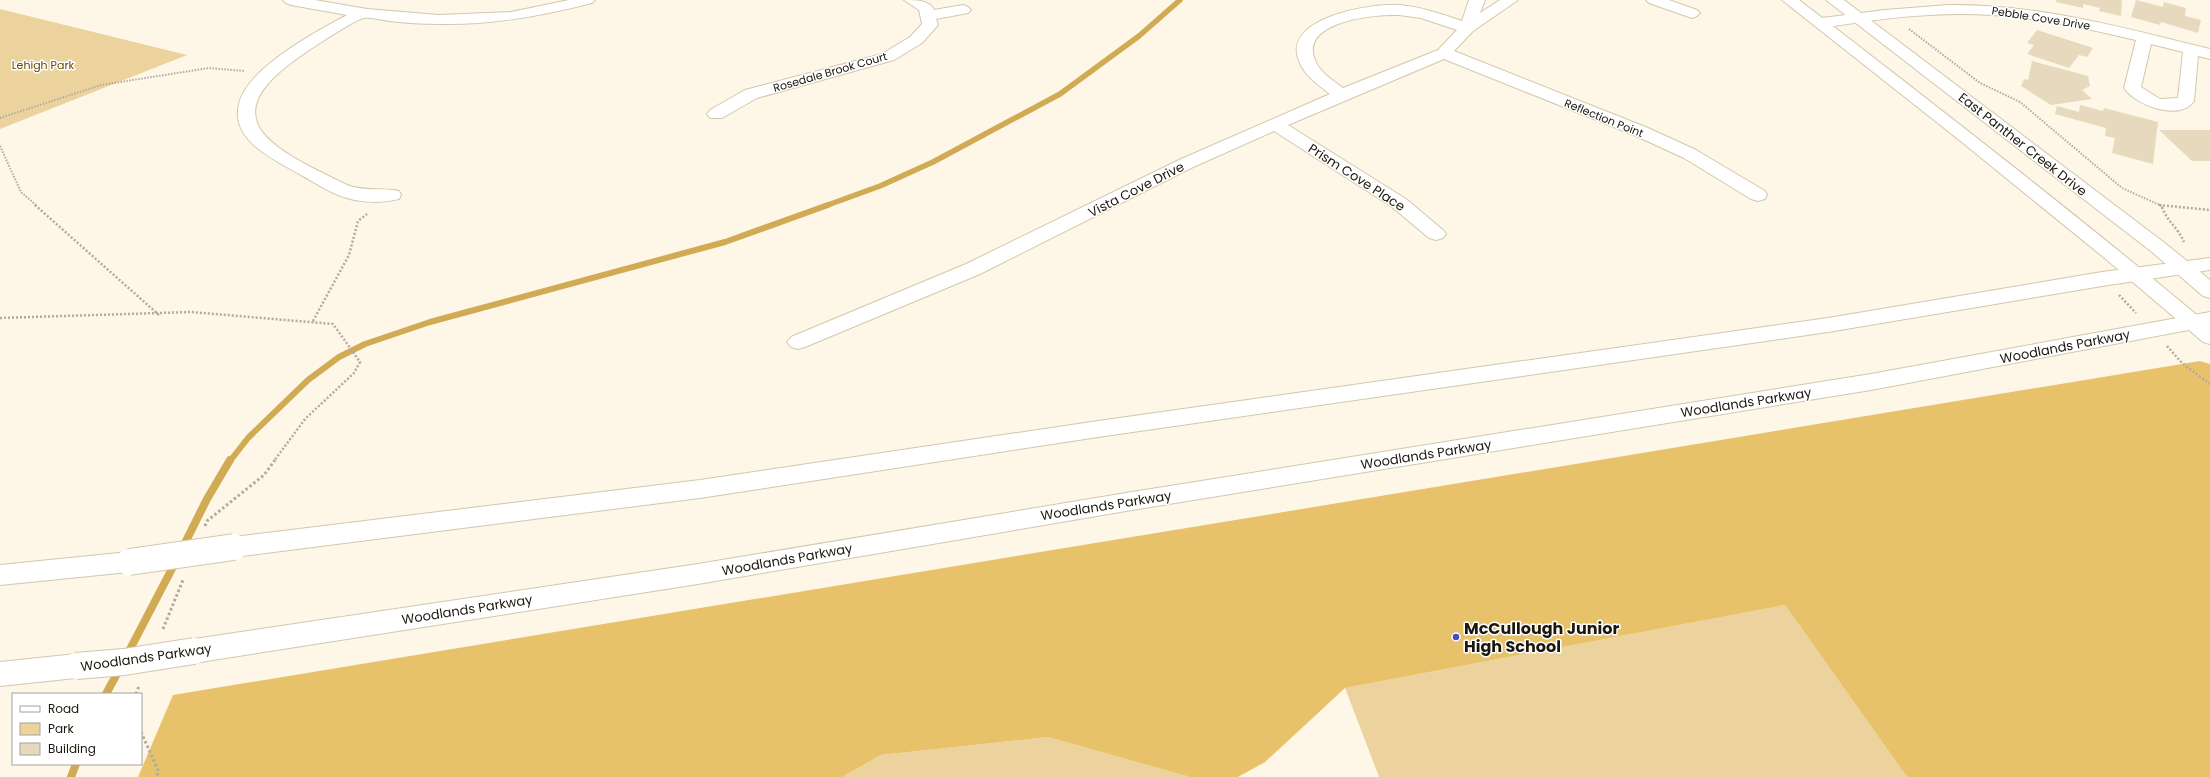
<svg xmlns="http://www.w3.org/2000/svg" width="2210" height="777" font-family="Poppins,sans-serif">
  <rect width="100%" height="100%" fill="#fef6e6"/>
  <!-- green -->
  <path fill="#ecd39e" d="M0,9L187,55L0,129Z
    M1785,605L1907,777H1379L1345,688Z
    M1048,737L1190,777H842L881,755Z"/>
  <!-- forest -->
  <path fill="#e8c16b" d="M2200,361L2210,364V777H1907L1785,605L1345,688L1265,762L1238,777H1190L1048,737L881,755L842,777H138L173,695Z"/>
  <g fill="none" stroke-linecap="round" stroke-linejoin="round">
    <!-- stream-far2 -->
    <path stroke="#d1ab54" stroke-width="5.5" d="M825,206L880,186L933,162L1060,94L1139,36L1180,0"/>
    <!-- stream-far1 -->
    <path stroke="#d1ab54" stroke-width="6" d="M230,461L248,438L308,380L339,357L365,344L430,322L725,242L828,205"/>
    <!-- stream -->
    <path stroke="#d1ab54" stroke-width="8" d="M182,549L207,499L230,460
      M127,655L176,561
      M106,694L120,668
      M71,777L76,764"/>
  </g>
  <!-- building -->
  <path fill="#e6d9be" d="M2056,0H2122L2121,16L2099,11L2100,8L2083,4V8L2056,2Z
    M2136,0L2163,7L2164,2L2186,8L2185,16L2201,20L2198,33L2161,22L2160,25L2131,17Z
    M2037,30L2093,48L2087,57L2079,55L2069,68L2027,54L2034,45L2027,43Z
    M2032,61L2088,76L2090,86L2082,90L2092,99L2051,105L2021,86L2024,79L2028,80Z
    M2080,105L2103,111L2104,108L2158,122L2153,164L2112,153L2115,138L2105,136L2106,128L2055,114L2057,106L2079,112Z
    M2159,130H2210V161H2192Z"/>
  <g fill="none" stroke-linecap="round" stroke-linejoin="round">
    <!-- minor casing -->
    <g stroke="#d3c7ac" stroke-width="2">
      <path id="minor" d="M283,0H315L367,9L439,15L511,12L569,0H595L592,3C542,16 492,25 440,24C423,24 405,23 389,21C381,20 372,17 364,18C356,19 312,48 302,55C205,121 278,151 347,185C364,192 381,187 399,191L401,195L399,199C383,203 363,203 347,198C331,194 316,183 301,175C275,160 230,141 239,104C246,69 317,31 347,15L291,5L286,3Z
        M904,0C915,0 930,0 934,10L963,5L968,7L971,10L968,13L936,19L938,25L922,43L894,60L757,98L722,118H710L707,114L710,110L745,90L882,54L910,37L922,24L919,10Z
        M1469,0H1485L1480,13L1500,0H1518L1473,31L1454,51L1648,128L1696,150L1765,191L1767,195L1765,199L1758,201L1751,199L1684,158L1636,136L1444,59L1288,125L1406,199L1443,230L1446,234L1443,238L1436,240L1429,238L1392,207L1274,131L1191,168L980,274L805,347L798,349L791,347L787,342L791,337L966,264L1179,160L1330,94C1318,85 1304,75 1299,61C1281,17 1373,3 1400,5C1421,7 1442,14 1462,21ZM1399,15L1421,18L1457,30L1438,50L1343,88C1334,81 1319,72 1315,60C1299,21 1376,14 1399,15Z
        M1646,0H1669L1697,10L1700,13L1697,16L1692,18L1649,3Z
        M1948,5C2039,4 2123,28 2210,49V59L2198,56L2194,101C2180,122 2135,105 2124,88L2136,40L2127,38C2082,27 2037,18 1992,15C1935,11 1878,19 1822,28L1817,26L1814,23L1817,20L1822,18L1885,10ZM2151,44L2183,52L2178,98L2160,99L2141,87Z"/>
    </g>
    <!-- tertiary casing -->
    <g stroke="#d3c7ac" stroke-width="2">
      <path id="tertiary" d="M1782,0H1799C1938,107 2076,214 2210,326V344L2203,342L2107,260L1958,139Z
        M1826,0H1844L2166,244L2210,280V298L2203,296L2152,252Z"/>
    </g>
    <!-- primary casing -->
    <g stroke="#d3c7ac" stroke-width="2">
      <path id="primary" d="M2210,258V270L2102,286L1828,332L1098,437L700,498L234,557L225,554L222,547L225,540L234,537L700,480L1098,421L1828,318L2102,272Z
        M2210,312V326L1871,390L1132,510L698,584L194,663L185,659L181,651L185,643L194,639L698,564L1132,492L1871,374Z
        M129,552L138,555L142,562L138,569L129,572L0,585V565Z
        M76,654L86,658L89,666L86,674L76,678L0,686V662Z"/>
    </g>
    <!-- path-far2 -->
    <path stroke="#b2ab9d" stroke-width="2" stroke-dasharray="1.5 1.5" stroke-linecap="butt" d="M1909,29L1980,83L2020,102L2122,188L2162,206
      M0,118L101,85L209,68L244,71
      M0,146L21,192L37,206"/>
    <!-- path-far1 -->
    <path stroke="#b2ab9d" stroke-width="2.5" stroke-dasharray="2 2" stroke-linecap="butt" d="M35,205L159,315
      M2159,205L2210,210
      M2162,207C2168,223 2177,226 2184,242
      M2119,295L2136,313
      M0,318L191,312L333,324L360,362L354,373L305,419L274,461
      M313,321L349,255L358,221L367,214
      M2167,346L2182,363L2210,384"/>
    <!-- path -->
    <path stroke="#b2ab9d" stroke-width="3" stroke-dasharray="2.5 2.5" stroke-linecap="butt" d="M205,526L207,521L264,475L275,460
      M163,629L183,580
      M136,694L139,686
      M141,732L158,770L157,777"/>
    <!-- minor -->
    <use href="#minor" fill="#fff" fill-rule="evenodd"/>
    <!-- tertiary -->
    <use href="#tertiary" fill="#fff" fill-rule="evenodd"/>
    <!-- primary -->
    <use href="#primary" fill="#fff" fill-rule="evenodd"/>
    <!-- primary-bridge casing -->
    <g stroke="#d3c7ac" stroke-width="28" stroke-linecap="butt">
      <path id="primary-bridge" d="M129,562L234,547
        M76,666L124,662L194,651"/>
    </g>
    <!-- primary-bridge -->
    <use href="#primary-bridge" stroke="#fff" stroke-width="26"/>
  </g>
  <!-- markers -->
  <circle fill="#454fc4" stroke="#fff" stroke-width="1.5" cx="1456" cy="637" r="4"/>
  <g text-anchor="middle" stroke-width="3" stroke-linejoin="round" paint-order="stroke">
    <!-- far-street labels -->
    <g font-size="11" fill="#1b170d" stroke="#fff">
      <text transform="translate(2041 18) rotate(9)" y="4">Pebble Cove Drive</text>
      <text transform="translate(830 72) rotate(-16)" y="4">Rosedale Brook Court</text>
      <text transform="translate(1604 118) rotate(22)" y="4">Reflection Point</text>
    </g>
    <!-- far-park labels -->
    <g font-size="11" fill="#634900" stroke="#fff">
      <text x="43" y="69">Lehigh Park</text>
    </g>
    <!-- street labels -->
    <g font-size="13" fill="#1b170d" stroke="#fff">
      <text transform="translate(2023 144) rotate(38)" y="5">East Panther Creek Drive</text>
      <text transform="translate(1357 177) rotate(33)" y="5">Prism Cove Place</text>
      <text transform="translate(1136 189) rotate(-27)" y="5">Vista Cove Drive</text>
      <text transform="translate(2065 346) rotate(-11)" y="5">Woodlands Parkway</text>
      <text transform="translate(1746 402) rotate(-9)" y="5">Woodlands Parkway</text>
      <text transform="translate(1426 454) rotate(-9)" y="5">Woodlands Parkway</text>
      <text transform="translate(1106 505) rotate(-9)" y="5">Woodlands Parkway</text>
      <text transform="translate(787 559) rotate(-10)" y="5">Woodlands Parkway</text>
      <text transform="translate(467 609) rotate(-9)" y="5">Woodlands Parkway</text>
      <text transform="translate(146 657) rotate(-8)" y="5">Woodlands Parkway</text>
    </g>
    <!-- near-poi labels -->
    <g font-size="16" font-weight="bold" fill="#1b170d" stroke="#fff" text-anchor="start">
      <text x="1464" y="634">McCullough Junior<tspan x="1464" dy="18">High School</tspan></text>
    </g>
  </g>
  <!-- legend -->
  <rect x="12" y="693" width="130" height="72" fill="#ffffff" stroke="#a4a29e"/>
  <rect x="20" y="706" width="20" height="6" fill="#ffffff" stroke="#a4a29e"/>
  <text x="48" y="713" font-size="12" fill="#1b170d">Road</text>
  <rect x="20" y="723" width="20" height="12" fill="#ecd39e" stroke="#a4a29e"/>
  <text x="48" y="733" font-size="12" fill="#1b170d">Park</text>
  <rect x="20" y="743" width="20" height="12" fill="#e6d9be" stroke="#a4a29e"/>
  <text x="48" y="753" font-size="12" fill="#1b170d">Building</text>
</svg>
